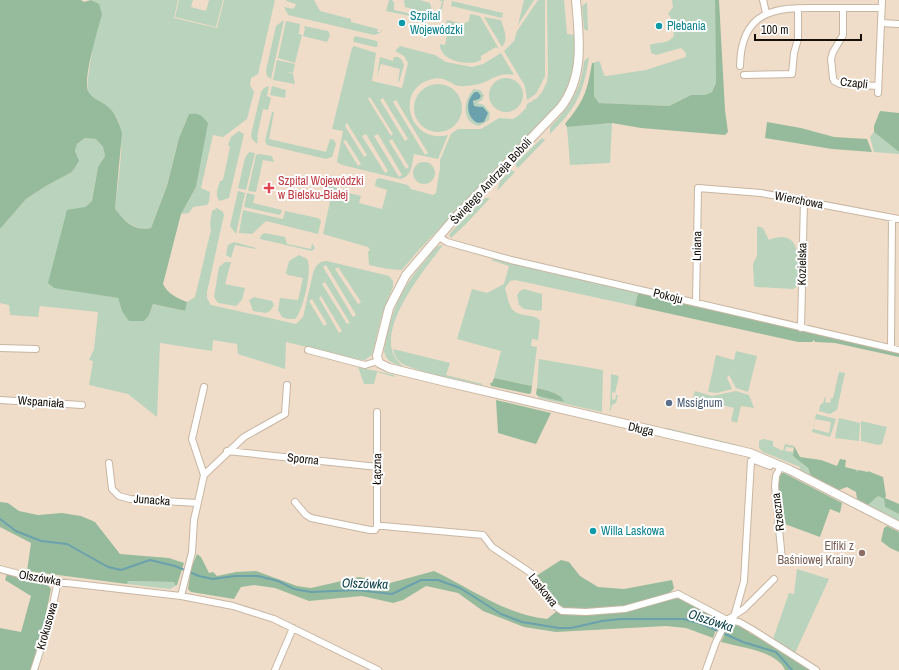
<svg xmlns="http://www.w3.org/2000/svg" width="899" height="670" font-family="'Archivo Narrow',sans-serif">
  <rect width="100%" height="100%" fill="#f0ddc9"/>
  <!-- green -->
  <path fill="#b9d3bd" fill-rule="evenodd" d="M91,0H178L174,18L217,28L224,0H275L258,74L251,78L250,85L254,92L247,119L223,137L213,135L201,188L210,192L209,202L207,205L193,207L189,213L181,214L196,187L201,155L189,114L179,138L167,186L151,228C132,230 126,222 115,209C117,187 126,139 118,120C111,104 93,102 88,91C87,87 88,82 88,78L99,4Z
    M179,0H193L191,7L206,11L209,0H223L216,27L175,17Z
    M287,0H314L320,11L351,19V22L378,29L377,32H380L383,29L380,33L374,35L288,15L284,7L294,9L296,4L286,1Z
    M389,0H392L394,3V10L438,20L442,1L438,0H444L439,22L386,11Z
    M404,0H420L430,3L432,10L428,13L405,7Z
    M524,0H534L518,25Z
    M538,0H545V76L536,94L527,100L525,86L504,51L514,41L517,31Z
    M547,0H564L567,34L575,35C576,61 572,85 556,106L417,252L402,270L388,269L369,265L368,252L370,250L368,247L323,234L332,192L325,189L326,186H334L340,191L361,196L359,203L382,209L387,190L375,186L376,180L379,178L408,185L411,189L433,195L436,193L440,168V160L451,134L458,129H481L499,118L513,119L518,116L526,108L527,104L537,98L542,92L547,82L548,73Z
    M672,0H715L716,83L712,92L705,95H691L669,106L599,103L594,96V63L597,61L600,62L604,75L606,76L646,70L686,57V53L681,48L656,55L651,53L650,45C659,41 667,45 674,36L671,18L668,14L673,7Z
    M452,1L503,13L502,18L451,6Z
    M587,2L588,31L584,29L582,6Z
    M470,14L480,16L499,49L496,47L481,56V60C469,67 439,61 440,44L445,45L449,25L446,24L447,20L463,24L469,21Z
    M484,17L501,20C504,30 509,39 502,47Z
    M284,20L271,79L267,76L266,70L276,26Z
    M286,21L300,24L299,34L302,35L295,63L278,58Z
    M304,26L328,31C332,37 328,38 327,42L303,36L305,29Z
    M355,36L377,41L378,46L375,47L354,42L353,40Z
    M354,46L376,53L372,81L402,88L408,63L404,56L395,51L400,46L435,55L446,62L472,67L483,64L501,53L514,75C496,71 490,83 474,85C468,86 460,87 455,85C446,80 441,76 429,80C394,91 410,145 448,135L438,159L414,154C412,164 412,177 400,179L342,165L337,162L343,131L332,129L352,48ZM370,97L393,134L391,136L368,99ZM383,98L408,139L405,141L380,100ZM396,100L428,153L425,155L393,102ZM347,123L367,155L364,157L345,126ZM366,134L388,171L385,173L362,136ZM378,134L402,175L399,177L374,136ZM392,139L409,167L406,169L389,141ZM346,140L361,164L358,166L343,141Z
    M380,57L393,61L394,57H398L402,60L404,65L399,82H398L400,69L381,64L377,77Z
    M589,57C583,95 576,108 550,134V127C570,107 581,90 584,61Z
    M277,60L295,64L293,73L287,72L293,74L295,84L273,80Z
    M489 95a17 17 0 1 1 34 0a17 17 0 1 1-34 0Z
    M414 108a24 24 0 1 1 48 0a24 24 0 1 1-48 0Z
    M269,86L267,96L271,98L268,110L263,109L257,137H258L257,144L252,139L251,135L261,92L264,88Z
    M272,86L286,90L285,98L270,95Z
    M474,89L480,90L484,95L482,100L477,103L484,105L490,113L489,120L479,126C461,123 463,100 474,89ZM478,92L479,99L475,100L473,103L474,106H480L486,119L478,123L472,119L468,108Z
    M272,112H274L269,139L326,152L330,139L334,140L336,144L332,157L326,159L267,145L265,141Z
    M612,123L610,163L570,165L567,127Z
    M239,131L244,134L229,198L220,201C214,196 218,188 220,181L223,180L230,147L228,145L231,137Z
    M874,132L899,152V154L874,152L870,137Z
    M85,138L96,139L103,147L105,156L98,167L92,201L85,207L54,287L118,298L122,311L149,315L153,304L184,311L187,302L195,297L211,230L210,224L212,211L217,208L223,212L224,215L207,292V298L211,305L296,324L303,317L313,273C316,265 319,261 327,261L389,276L393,281V287L382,314L372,355L365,360H362L286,342L285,369L238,354L237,344L213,340L212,351L160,343L157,417L128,394L89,385L93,361L89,360L94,349L98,312L40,306L38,317L10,315L9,305L0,303V229L26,199L46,186L72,172L78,161L75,151L77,144ZM326,265L356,315L353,317L323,267ZM338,267L361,302L358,304L335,269ZM325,282L350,323L347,324L322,284ZM321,296L342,331L339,333L319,298ZM312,299L327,324L324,326L309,301Z
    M542,138L545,140L518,168L516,166V163Z
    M249,152L255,153L246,190L238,188L245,158Z
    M259,154L272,156L274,162L263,160L256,192L248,191L256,155Z
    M413 173a11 11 0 1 1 22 0a11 11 0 1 1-22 0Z
    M511,170L515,172L497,191L500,181Z
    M238,191L245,193L236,234L230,226Z
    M247,193L255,195L253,203L282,210L280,215L244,207Z
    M485,198H490L466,224L451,238L449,235L452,231Z
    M243,210L283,219L285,211L318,218L321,221L318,234L266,221L252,234L239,233Z
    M757,226L763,228L769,240C804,226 798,266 798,286L793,289L756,287L754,285L753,264L757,256Z
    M265,233L285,237L287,244L311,249L312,243L315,248L312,251L260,239L261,235Z
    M234,242L256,248V249L235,245L231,258L226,255L228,245Z
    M443,245C424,270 366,339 403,366C394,364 386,362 384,351C390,314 401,287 427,259C431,253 436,245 443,245Z
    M299,255L307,259C313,267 303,312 295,319H288L282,317L278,310L280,298L298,300L303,278L288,275L286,273L289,261Z
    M493,259L638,293L635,306L515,280L510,281L505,288C507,294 508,303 512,309C519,318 535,313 540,321L538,340L532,339L531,346L537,347L532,386L494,378L501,351L457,339L472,289L487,293L504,284L509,266L491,260Z
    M225,262H231L225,284L245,288L242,300L236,306L218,303L214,297L219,267Z
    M524,289L542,294V309L540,311L524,309L519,305L517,295L520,291Z
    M254,297L272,301L274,305L270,311L266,313L253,311L249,300Z
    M393,349L450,363L446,375L483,384L481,385C466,381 410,371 400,362C396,359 394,354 393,349Z
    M736,351L757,356L748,392L736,388L729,375L727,378L732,389L717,393L708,392L716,355L734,360Z
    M539,359L603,370L602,412L539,398L538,396L564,402L558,394L537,388Z
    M358,367L394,375L395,377L377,372L374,384H364Z
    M839,372L845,373L837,410L830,414L819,411L820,405L823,403L825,397H826L825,402L830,403L831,398H833Z
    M611,374L619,376L615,393L612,392V399L615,400L616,395H618L616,403L612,405L610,413Z
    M695,391L712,396L736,391L749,395L754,408L741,406L737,423L731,421L734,408L693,398Z
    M816,414L836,419L830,437L812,432ZM815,419L831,422L829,433L813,429Z
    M839,418L860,423L859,441L835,438Z
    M861,421L887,427L882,444L878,445L861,441Z
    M667,428L738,445L739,446L666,430Z
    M763,439L773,441V446L783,451L785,444L794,446L793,448L786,447L785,451L793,452V456L808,468L811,476L799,469L800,467L763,452L759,448V441Z
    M878,496L884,499L885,507L899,514V521L868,505Z
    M797,569L829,579L795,653L773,639L789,593L794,594Z
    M127,581L174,582L175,585H177L170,589L127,584Z"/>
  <!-- forest -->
  <path fill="#96bb9c" d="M0,0H81L84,2L91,0L99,4L102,14C98,29 83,78 88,91C92,99 101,101 107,106C116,113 119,123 122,133L115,209C126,222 132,231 151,228L167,186L179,138L189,114C199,112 202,116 208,123L196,187L181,214L163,284C168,294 177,298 187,302L185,311L153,304L149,315L144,321H129L122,311L118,298L54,288L48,283L67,210L85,207L92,201L98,167L105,156L103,147L96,139L85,138L77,144L75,151L79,161L72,172L46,186L26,199L0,229Z
    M715,0H719L725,110L728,132L725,135L641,128L612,123L567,127L565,124C584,101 587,92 592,63H594V96L599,103L669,106L691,95H705L712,92L716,83Z
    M880,111L899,113V152L874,132V126Z
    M767,122L801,128L834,137L867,139L872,152L832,149L765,138Z
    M638,293L899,352V357L835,343L815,342L814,340L812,342H798L635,306Z
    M494,378L532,386L531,393L529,394L491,386L490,383H492Z
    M537,388C546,391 561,392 564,402L538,396L536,394Z
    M496,400L551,413L536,444L498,433Z
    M794,446L800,457L821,460L837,466L840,459L846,460L845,467L857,470L856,473L858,470L868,472V471L883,477L886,496L885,498L899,504V514L885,507L884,499L878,496L868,505L857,499L856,492L847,487L839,490L811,476L808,468L793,456Z
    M781,473H784L842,503L840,513L830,509L820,537L782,523C780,510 772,485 781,473Z
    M0,502L8,503L19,511L38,515L62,513L81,516L95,522L120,554L169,558L184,563L177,585H175L174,582L128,581L127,584L27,571L31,543L0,527Z
    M887,526L899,532V552L890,548L881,541L884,528Z
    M197,554L201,557L209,573L213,572L217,576L236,572L256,571L297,586L311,588L359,577L390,583L434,571C470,588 506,615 547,619L557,611L569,615L587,614L677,597L717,618L718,624L713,638L686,628L666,626L556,632L524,627L483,611L458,593L426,586L403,600L393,603L362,596L309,601L275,588L254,585L241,587L234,599L191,592L188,589L191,569Z
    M561,560L569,562L580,576L598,587L624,589L672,580L674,588C666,604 581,615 564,609C555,606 543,584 536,576Z
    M7,574L46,583L51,589L41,638L31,670H0V628L21,632L31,596L5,580Z
    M734,624L743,627L751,634L763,637L812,670H785C777,651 739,647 721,642L727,629Z"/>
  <!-- water -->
  <path fill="#6ba1ad" d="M475,92H478L481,96L479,99L473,101L474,106L483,107L488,113L484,122L478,123C466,118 465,100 475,92Z"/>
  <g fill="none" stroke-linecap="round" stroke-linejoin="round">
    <!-- stream -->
    <path stroke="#6ba1ad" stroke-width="2" d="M0,519L16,531L41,541L67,544L108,567L121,570L150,560L175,566L199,576L213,579L235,576H258L278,581L294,589L311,592L357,590L392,594L421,580H438L460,588L501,614L522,622L559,628H571L602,621L621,619H684L702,624L743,642L776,652L792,670"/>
    <!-- street casing -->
    <g stroke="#c8b6a2" stroke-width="8">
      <path id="street" d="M763,0L766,13
        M843,8V35L833,52L831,59L833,78L834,81L840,84L878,86
        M881,23L899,24
        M740,66C741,10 775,7 820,8C841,8 861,8 881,8
        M744,75L792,74L794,53L798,39V8
        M878,93L882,0
        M439,237L447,242L511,260L899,350
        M696,303L698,188L761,193L899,219
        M801,328L804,200
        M0,348L36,349
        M891,348L892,218
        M308,350L365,365L378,361
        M0,400L82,405
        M227,451L378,467
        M109,463L112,489L119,496L130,499L197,503
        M781,466L776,476L775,486L782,560
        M204,475L244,437L285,414L287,385
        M204,475L192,439L204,387
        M295,502L306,515L311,518L370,530H375L377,526H383L483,535L492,547L531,573L555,606L562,611L586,612L625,609L678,594L727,620L739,622L753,630L816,670
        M377,526V412
        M0,569L41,580L181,596L233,606L274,619L378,670
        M181,596L192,552L194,520L204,475
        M734,617L744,581L751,461L754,460L770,466
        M34,670L49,623L58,581
        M275,670L293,628
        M706,670L716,642L727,620L744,609L774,579"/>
    </g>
    <!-- secondary casing -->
    <g stroke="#c8b6a2" stroke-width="10">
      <path id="secondary" d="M576,0C579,36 585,76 561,107L454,219L406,275L389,308L377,356L379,363L389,368L446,382L750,453L790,470L899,526"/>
    </g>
    <!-- street -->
    <use href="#street" stroke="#fff" stroke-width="6"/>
    <!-- secondary -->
    <use href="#secondary" stroke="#fff" stroke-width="8"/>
  </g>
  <!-- markers -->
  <g fill="#0f9aa8" stroke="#fff" stroke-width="1.5">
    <circle cx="402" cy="23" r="4"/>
    <circle cx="659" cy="26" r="4"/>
    <circle cx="593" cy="531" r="4"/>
  </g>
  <path fill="#e0444e" stroke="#fff" stroke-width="1.5" d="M267 182h4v4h4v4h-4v4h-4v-4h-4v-4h4z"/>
  <circle fill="#5c6f8a" stroke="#fff" stroke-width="1.5" cx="669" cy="403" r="4"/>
  <circle fill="#8d6e63" stroke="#fff" stroke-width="1.5" cx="862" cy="553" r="4"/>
  <g text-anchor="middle" stroke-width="4" stroke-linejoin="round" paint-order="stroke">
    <!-- culture labels -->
    <g font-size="12" fill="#0d838f" stroke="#fff" text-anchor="start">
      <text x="410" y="20">Szpital<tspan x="410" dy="14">Wojewódzki</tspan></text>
      <text x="667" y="30">Plebania</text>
      <text x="601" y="535">Willa Laskowa</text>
    </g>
    <!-- street labels -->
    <g font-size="12" fill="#150f08" stroke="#fff">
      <text transform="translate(854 83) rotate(6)" y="4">Czapli</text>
      <text transform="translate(491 181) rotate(-47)" y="4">Świętego Andrzeja Boboli</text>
      <text transform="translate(799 200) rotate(11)" y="4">Wierchowa</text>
      <text transform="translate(697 246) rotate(-89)" y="4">Lniana</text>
      <text transform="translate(802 264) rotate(-89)" y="4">Kozielska</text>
      <text transform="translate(668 296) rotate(14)" y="4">Pokoju</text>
      <text transform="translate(41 402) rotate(4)" y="4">Wspaniała</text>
      <text transform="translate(641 429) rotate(13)" y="4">Długa</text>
      <text transform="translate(303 459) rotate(6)" y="4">Sporna</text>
      <text transform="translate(377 469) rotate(-89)" y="4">Łączna</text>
      <text transform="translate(152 500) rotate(4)" y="4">Junacka</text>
      <text transform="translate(778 512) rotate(-97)" y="4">Rzeczna</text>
      <text transform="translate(40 578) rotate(10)" y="4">Olszówka</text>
      <text transform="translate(543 590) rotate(51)" y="4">Laskowa</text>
      <text transform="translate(47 626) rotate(-74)" y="4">Krokusowa</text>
    </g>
    <!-- health labels -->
    <g font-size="12" fill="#be3a42" stroke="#fff" text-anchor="start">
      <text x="278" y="185">Szpital Wojewódzki<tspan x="278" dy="14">w Bielsku-Białej</tspan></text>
    </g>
    <!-- service labels -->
    <g font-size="12" fill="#4e5e75" stroke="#fff" text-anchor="start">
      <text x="677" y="407">Mssignum</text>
    </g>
    <!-- education labels -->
    <g font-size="12" fill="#785e54" stroke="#fff" text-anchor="end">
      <text x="854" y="550">Elfiki z<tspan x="854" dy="14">Baśniowej Krainy</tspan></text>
    </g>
    <!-- water labels -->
    <g font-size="13" font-style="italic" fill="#053a44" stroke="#fff">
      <text transform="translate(365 583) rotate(2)" y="5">Olszówka</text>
      <text transform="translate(711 620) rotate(18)" y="5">Olszówka</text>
    </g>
  </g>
  <!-- scale -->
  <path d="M755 34v6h106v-6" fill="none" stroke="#150f08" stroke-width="2"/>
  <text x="761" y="34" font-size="12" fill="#150f08" stroke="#ffffff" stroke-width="3" paint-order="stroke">100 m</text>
</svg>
